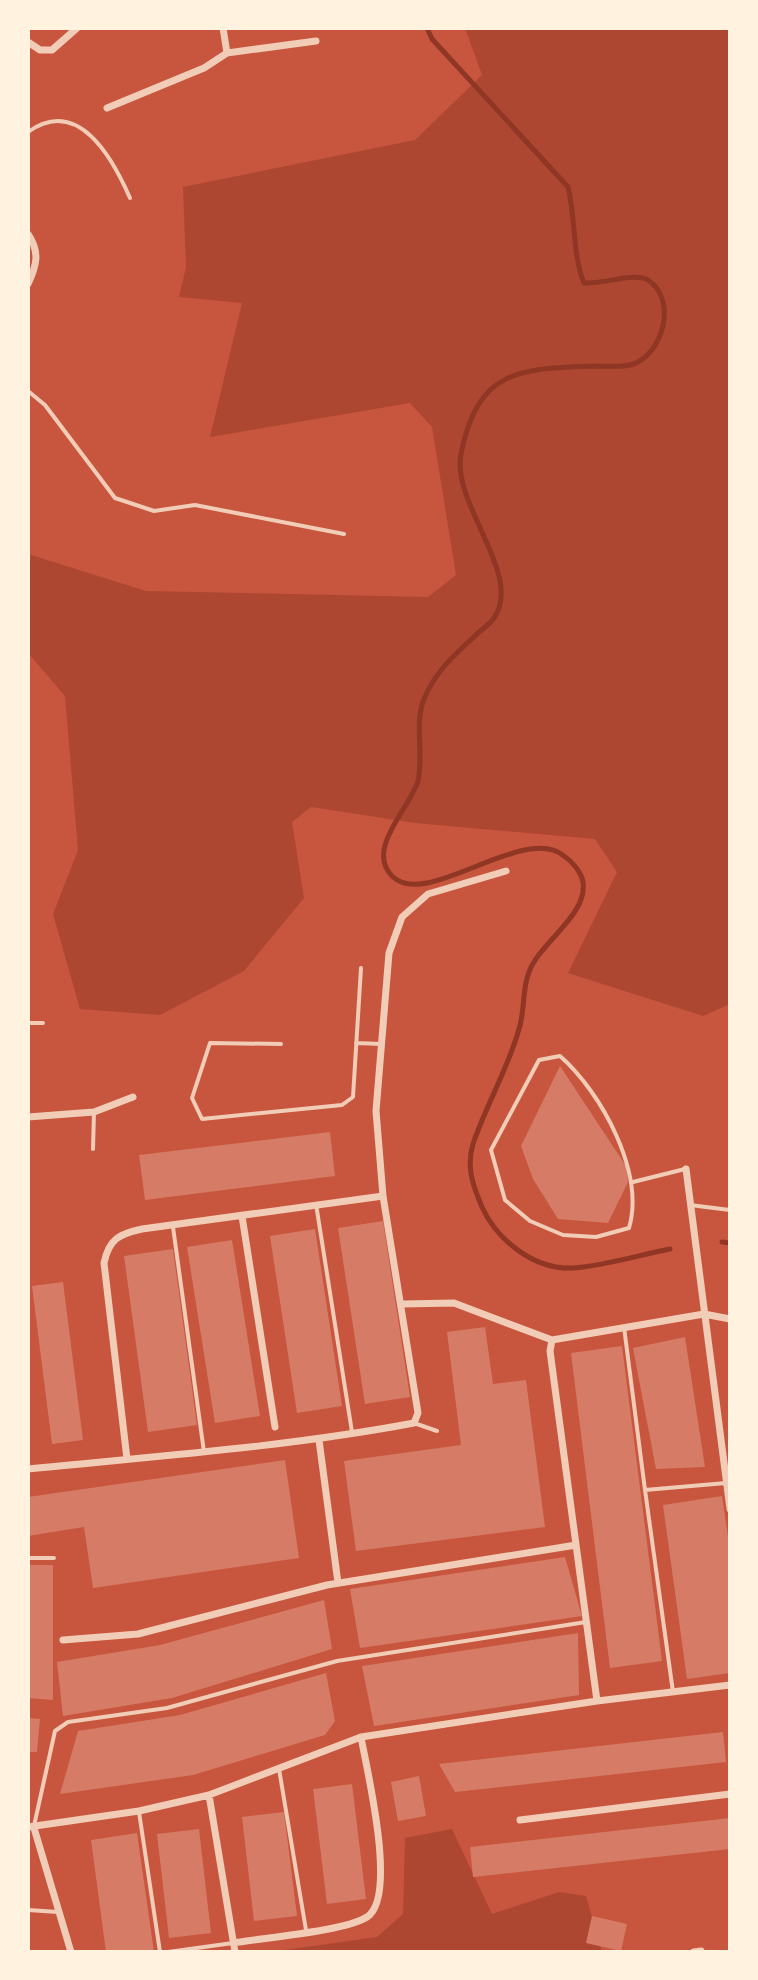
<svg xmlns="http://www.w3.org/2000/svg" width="758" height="1980" font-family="Barlow,sans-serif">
  <rect width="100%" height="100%" fill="#c8553d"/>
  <!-- green -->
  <path fill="#ae4732" d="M465,28H730V1004L703,1016L568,973L617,872L595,839L415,823L311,807L292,822L304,898L244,971L160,1015L80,1009L53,914L78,850L65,696L28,653V554L146,591L428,597L456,575L432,427L410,403L210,437L242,303L179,297L186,267L183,187L415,140L482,75Z
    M452,1829L492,1914L559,1892L586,1896L602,1952H270L377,1937L403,1914L405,1838Z"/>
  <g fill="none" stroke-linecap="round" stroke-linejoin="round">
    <!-- stream -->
    <path stroke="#8f3625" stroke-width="5" d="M427,28L432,39L568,187C576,219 572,253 584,283C604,284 636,272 648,280C677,299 664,350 636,363C625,368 608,366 595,366C522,369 478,367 461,454C451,504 524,575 494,618C490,624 481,630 476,635C455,654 435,672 424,699C414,723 424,755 418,781C410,808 364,850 393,877C428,909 524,823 564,856C573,862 581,872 583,882C588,915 540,942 529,972C522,989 525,1011 519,1029C508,1069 486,1105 473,1144C466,1167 473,1186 482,1207C497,1240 534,1270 573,1268C605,1266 639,1255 670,1249
      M722,1242L730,1243"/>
  </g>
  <!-- building -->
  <path fill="#d67c66" d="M560,1066L626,1166L628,1182L608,1223L558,1219L533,1179L521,1146Z
    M330,1132L335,1176L145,1200L139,1155Z
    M383,1221L410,1397L365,1404L338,1228Z
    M315,1229L342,1406L297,1413L270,1236Z
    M232,1240L260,1416L215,1423L187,1247Z
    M173,1249L197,1425L148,1432L124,1256Z
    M63,1282L83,1440L52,1444L32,1286Z
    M485,1327L493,1384L526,1380L545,1527L356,1551L344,1461L461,1445L447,1332Z
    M685,1337L705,1467L656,1469L633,1348Z
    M622,1346L662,1661L610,1668L571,1353Z
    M285,1460L299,1558L93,1588L84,1527L28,1536V1497Z
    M722,1496L730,1550V1673L687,1679L663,1505Z
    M565,1557L582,1616L360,1648L350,1589Z
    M28,1565H53V1700L28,1698Z
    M324,1600L332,1649L172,1698L63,1716L57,1662L160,1645Z
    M578,1633L579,1695L374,1726L362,1666Z
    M326,1673L335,1721L325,1735L193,1775L60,1794L78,1731L180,1715Z
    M28,1718L40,1719L37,1752H28Z
    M723,1732L726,1762L455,1792L439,1764Z
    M419,1776L426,1816L398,1821L391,1782Z
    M352,1784L366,1899L327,1904L313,1789Z
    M284,1812L297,1916L254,1921L242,1817Z
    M730,1818V1849L473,1877L470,1847Z
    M199,1829L211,1933L169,1938L157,1834Z
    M137,1833L154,1952H106L91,1840Z
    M592,1916L627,1924L621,1951L586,1943Z"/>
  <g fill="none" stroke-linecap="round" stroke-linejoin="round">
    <!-- service -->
    <path stroke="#f1ccb7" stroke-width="4" d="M28,132C78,96 112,157 130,198
      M28,391L45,405L115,498L154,511L195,505L344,534
      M28,1023H43
      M356,1043L382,1044
      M281,1044L210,1043L192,1098L202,1119L342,1105L353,1097L361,968
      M560,1056C602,1093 645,1173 629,1228L596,1237L563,1235L530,1221L505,1200L491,1150L539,1060Z
      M93,1149L94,1112
      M633,1182L685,1169
      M316,1204L352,1432
      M690,1205L730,1210
      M173,1227L204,1452
      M624,1327L645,1490
      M414,1423L437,1431
      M28,1558H54
      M673,1692L645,1490L726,1483
      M279,1769L306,1930
      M139,1812L160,1952
      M34,1826L55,1731L68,1722L167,1708L337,1661L586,1622
      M28,1910L58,1912
      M168,1952L233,1943"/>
    <!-- minor -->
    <path stroke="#f1ccb7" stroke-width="7" d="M223,28L227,53
      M28,42L40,50H52L77,28
      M107,108L204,68L227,53L316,41
      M28,234C40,252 37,265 28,284
      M28,1117L94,1112L133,1097
      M686,1169L730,1509
      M242,1216L275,1427
      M403,1304L454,1303L552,1340L704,1314L730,1319
      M552,1340L550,1351L597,1701
      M319,1440L338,1583
      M127,1459L104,1263C109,1239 119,1234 142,1229L383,1196
      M28,1469C157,1456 286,1447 414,1423L418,1413L383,1196L376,1111L389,953L402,917L428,894L506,871
      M63,1640L138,1634L327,1585L576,1545
      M209,1795L235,1952
      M520,1820L730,1794
      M28,1827L139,1811L209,1795L361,1737L597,1701L730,1685
      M34,1828L71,1952
      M233,1943C262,1938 346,1931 367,1917C398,1897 367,1771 361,1737
      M694,1952L701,1951"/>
  </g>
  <!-- border -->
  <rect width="758" height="1980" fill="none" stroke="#fff3e0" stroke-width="60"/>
</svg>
